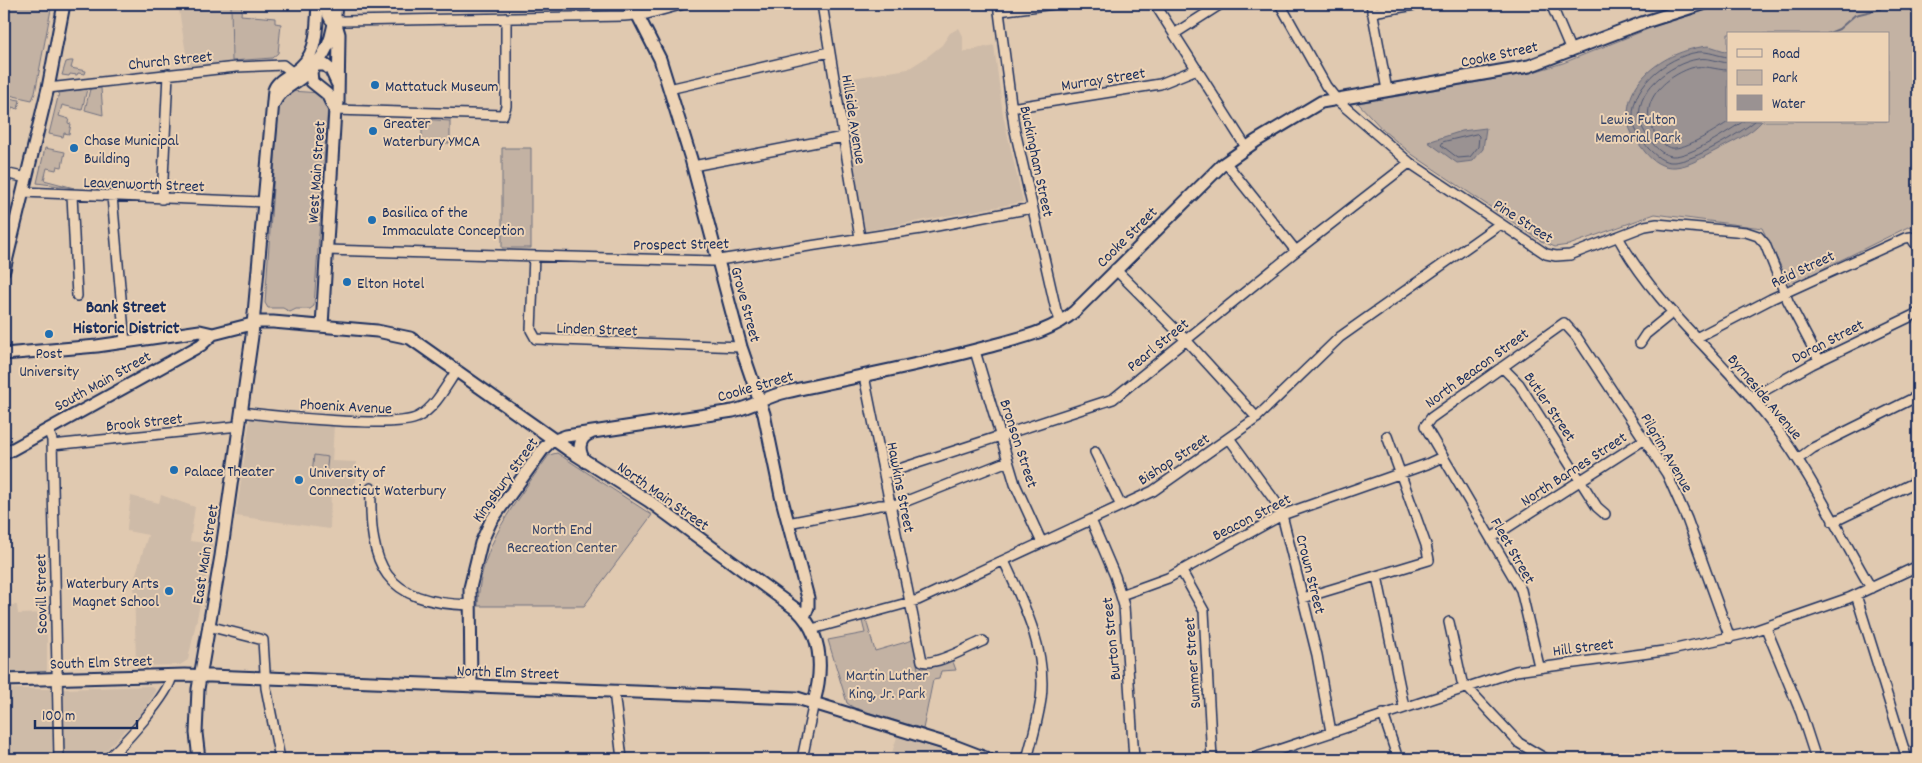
<svg xmlns="http://www.w3.org/2000/svg" width="1922" height="763" font-family="Dekko,sans-serif">
  <rect width="100%" height="100%" fill="#e0c9b0"/>
  <filter id="ink" filterUnits="userSpaceOnUse"><feTurbulence type="fractalNoise" baseFrequency=".02" numOctaves="2"/><feDisplacementMap in="SourceGraphic" scale="10" xChannelSelector="R" yChannelSelector="G"/><feConvolveMatrix kernelMatrix="1 2 1 2 8 2 1 2 1" color-interpolation-filters="sRGB"/></filter>
  <g filter="url(#ink)">
    <!-- built -->
    <path fill="#cebba8" d="M178,4H231L232,61L188,66Z
      M959,28L963,36V52L994,45L1003,115L1023,202L865,231L840,80L908,69L927,57L942,45L950,33Z
      M250,418L334,424L332,461L356,462V491L331,489L330,529L236,516Z
      M161,495L195,507L190,541L213,544L212,549L188,660L180,665L136,666L134,580L148,535L127,531V526L131,496L159,503Z
      M4,605H17L18,614L47,613V672L4,673Z
      M151,686L155,689V693L142,712L98,759H65L63,689Z
      M4,689H51L52,759H4Z
      M897,737L945,752L965,759H890Z"/>
    <!-- green -->
    <path fill="#c3b2a3" stroke="#6f7080" fill-rule="evenodd" d="M4,4H52L35,93L32,100L9,95L8,98L20,100L18,109L12,107L8,125L4,124L8,98L4,97Z
      M231,4H242L241,15L275,18V23L281,24L278,53L272,58L232,61Z
      M1727,4H1918V233L1910,226L1790,285L1762,228L1655,214L1569,245L1555,247L1541,241L1413,155L1384,131L1358,103L1530,73L1563,63L1658,25ZM1728,34H1888V121H1728Z
      M70,61H73L71,68L86,71L85,74L78,73L77,75L70,74L69,76L62,75L66,62Z
      M101,88L103,115L85,110L90,89Z
      M87,89L82,110L62,105L59,116L69,119L68,123L71,124L69,134L64,133L63,137L49,134L59,93Z
      M291,91L320,93L328,106L314,306L310,309H296L290,312L283,308H268L265,303L279,101Z
      M422,119L450,121V143H422Z
      M45,148L65,152L62,167L57,166L56,170L47,168L44,180L74,188L37,183Z
      M502,148H531V248H502Z
      M557,453L652,515L584,606H478C479,545 515,503 549,455Z
      M314,455L328,457L326,476L312,474Z
      M866,620L875,651L913,640L918,669L940,664L952,659L956,670L941,671L939,679L933,680L923,729L854,708L847,703L828,640L865,633L862,621Z"/>
    <!-- water -->
    <path fill="#9a9292" stroke="#676a7d" d="M1709,46L1728,52V121H1762C1751,134 1732,142 1717,150C1703,157 1690,166 1675,167C1663,168 1652,161 1645,152C1640,145 1631,135 1629,126C1620,79 1670,49 1709,46Z
      M1486,128L1483,149L1473,161L1457,163L1428,142L1462,131Z"/>
    <g fill="none" stroke-linecap="round" stroke-linejoin="round">
      <!-- shore -->
      <path stroke="#4e5773" stroke-width="1" d="M1728,57C1718,56 1709,51 1698,52C1666,57 1626,88 1634,125C1636,133 1644,142 1648,148C1655,155 1663,163 1674,162C1694,161 1739,134 1755,121
        M1728,63C1718,62 1709,57 1698,59C1671,63 1631,92 1641,124C1643,131 1649,138 1653,144C1658,150 1664,155 1672,156C1691,157 1728,131 1744,121
        M1728,70C1715,70 1704,64 1691,68C1662,78 1634,107 1657,136C1661,141 1665,147 1671,148C1686,150 1717,129 1730,121
        M1477,134L1479,136L1478,147L1470,157L1458,158L1441,145L1443,142Z"/>
      <!-- stream -->
      <path stroke="#676a7d" stroke-width="2" d="M1827,34L1839,29L1855,15L1880,9L1884,4"/>
      <!-- minor casing -->
      <g stroke="#1b2f5e" stroke-width="12">
        <path id="minor" d="M326,4L327,14L330,20L344,21L624,16L647,14L684,4
          M822,4L860,238
          M998,4L1014,126L1056,310L1061,322
          M1155,4L1246,147
          M1280,4L1326,86L1338,101L1410,163L1546,254L1556,256L1570,255L1645,226L1657,224L1746,232L1758,236L1765,244L1788,301L1819,360
          M1371,4L1387,90
          M1551,4L1571,51
          M999,11L1054,4
          M1372,12L1421,4
          M1174,34L1221,4
          M48,88L236,67L283,65L293,73
          M669,89L829,52
          M1011,108L1160,84L1197,69
          M335,110L503,115L506,106V18
          M1225,162L1296,251
          M693,166L843,137
          M4,173L27,178
          M23,192L264,202
          M72,195L77,296
          M112,196L125,343
          M162,199L168,74
          M1618,237C1656,307 1721,357 1770,420C1810,471 1838,532 1871,588
          M326,250L712,261L921,229L1032,208
          M534,256L531,330L536,339L741,347
          M1115,269L1186,340L1257,418
          M1696,338L1771,299L1905,238L1911,237L1918,248
          M1640,343L1646,334L1673,312
          M975,351L1015,484L1042,543
          M1502,367L1519,384L1597,507L1605,514
          M864,376L922,661C934,667 970,646 983,641
          M1751,398L1812,364L1918,313
          M241,412C271,416 397,429 418,417C435,408 446,386 457,370
          M48,429L52,440L59,759
          M1229,438L1275,501L1282,515L1317,655L1331,732
          M52,445L239,426
          M1095,452L1121,506
          M1798,459L1813,448L1918,396
          M884,474L1113,399L1296,251L1409,163
          M371,488C369,566 384,603 470,605
          M1091,520L1115,576L1124,606L1134,759
          M1833,522L1918,481
          M788,523L880,505L899,504L1008,461
          M1491,538L1645,439
          M1004,561C1024,604 1047,650 1041,699C1038,720 1032,740 1027,759
          M1181,570L1204,611L1212,759
          M1377,576L1404,707
          M1121,595L1168,578L1282,515L1427,464L1442,457
          M1856,595L1907,759
          M1303,598L1429,560L1426,545L1387,436
          M1449,622L1462,682L1519,743L1546,759
          M208,626L263,640L266,688L280,759
          M1766,628L1801,713L1816,759
          M812,629L918,600L1153,491L1254,420L1340,337L1500,224
          M1539,666L1521,590L1425,426L1431,418L1564,323L1576,336L1667,474L1687,519L1730,638
          M614,691L622,759
          M1383,714L1398,759
          M107,759C122,746 170,694 172,675
          M802,759L814,702
          M1251,759L1516,671L1671,650L1748,633L1849,598L1918,566"/>
      </g>
      <!-- major casing -->
      <g stroke="#1b2f5e" stroke-width="15">
        <path id="major" d="M632,4L660,59L691,159L741,347L764,414L781,496L808,598V607L804,617
          M273,105C279,91 289,87 301,78C328,58 334,36 336,4
          M335,110L327,94L312,82L311,71L316,65H325L331,70L337,83
          M4,270L48,88L64,4
          M322,326L335,110L338,103L339,34L335,21
          M4,354L97,346L200,331L213,334L260,322H273L377,331L410,338L570,451L649,501L797,610C823,635 823,669 814,702
          M4,454L201,345L213,334
          M586,462C577,452 578,437 591,433
          M4,680L185,675L797,698L954,746L988,759
          M471,686L470,588L481,543L491,521L543,449L550,442L566,436L733,411C752,407 767,396 786,392C854,377 921,365 987,347C1016,339 1052,332 1075,311L1222,165L1256,141L1321,102L1529,66L1642,23L1702,4
          M199,759L196,733L198,689L221,556L252,336L274,90C277,81 287,77 294,72C319,56 316,29 318,4"/>
      </g>
      <!-- minor -->
      <use href="#minor" stroke="#edd3b5" stroke-width="9"/>
      <!-- major -->
      <use href="#major" stroke="#edd3b5" stroke-width="11"/>
    </g>
  </g>
  <!-- markers -->
  <g fill="#1f6fb2" stroke="#edd3b5" stroke-width="2">
    <circle cx="375" cy="85" r="5"/>
    <circle cx="373" cy="131" r="5"/>
    <circle cx="74" cy="148" r="5"/>
    <circle cx="372" cy="220" r="5"/>
    <circle cx="347" cy="282" r="5"/>
    <circle cx="49" cy="334" r="5"/>
    <circle cx="174" cy="470" r="5"/>
    <circle cx="299" cy="480" r="5"/>
    <circle cx="169" cy="591" r="5"/>
  </g>
  <g text-anchor="middle" stroke-width="4" stroke-linejoin="round" paint-order="stroke">
    <!-- street labels -->
    <g font-size="16" fill="#1b2f5e" stroke="#edd3b5">
      <text transform="translate(1499 53) rotate(-12)" y="6">Cooke Street</text>
      <text transform="translate(170 59) rotate(-6)" y="6">Church Street</text>
      <text transform="translate(1103 78) rotate(-9)" y="6">Murray Street</text>
      <text transform="translate(855 119) rotate(81)" y="6">Hillside Avenue</text>
      <text transform="translate(1038 161) rotate(78)" y="6">Buckingham Street</text>
      <text transform="translate(315 172) rotate(-86)" y="6">West Main Street</text>
      <text transform="translate(144 183) rotate(2)" y="6">Leavenworth Street</text>
      <text transform="translate(1524 220) rotate(33)" y="6">Pine Street</text>
      <text transform="translate(1126 236) rotate(-45)" y="6">Cooke Street</text>
      <text transform="translate(681 243) rotate(-1)" y="6">Prospect Street</text>
      <text transform="translate(1802 268) rotate(-25)" y="6">Reid Street</text>
      <text transform="translate(747 304) rotate(75)" y="6">Grove Street</text>
      <text transform="translate(597 328) rotate(2)" y="6">Linden Street</text>
      <text transform="translate(1827 340) rotate(-27)" y="6">Doran Street</text>
      <text transform="translate(1157 344) rotate(-39)" y="6">Pearl Street</text>
      <text transform="translate(1476 367) rotate(-36)" y="6">North Beacon Street</text>
      <text transform="translate(102 380) rotate(-29)" y="6">South Main Street</text>
      <text transform="translate(755 385) rotate(-16)" y="6">Cooke Street</text>
      <text transform="translate(1766 396) rotate(50)" y="6">Byrneside Avenue</text>
      <text transform="translate(346 405) rotate(3)" y="6">Phoenix Avenue</text>
      <text transform="translate(1551 406) rotate(56)" y="6">Butler Street</text>
      <text transform="translate(144 421) rotate(-6)" y="6">Brook Street</text>
      <text transform="translate(1020 443) rotate(72)" y="6">Bronson Street</text>
      <text transform="translate(1668 452) rotate(60)" y="6">Pilgrim Avenue</text>
      <text transform="translate(1173 458) rotate(-33)" y="6">Bishop Street</text>
      <text transform="translate(1573 468) rotate(-33)" y="6">North Barnes Street</text>
      <text transform="translate(504 479) rotate(-54)" y="6">Kingsbury Street</text>
      <text transform="translate(902 487) rotate(79)" y="6">Hawkins Street</text>
      <text transform="translate(664 495) rotate(35)" y="6">North Main Street</text>
      <text transform="translate(1251 516) rotate(-27)" y="6">Beacon Street</text>
      <text transform="translate(1514 550) rotate(60)" y="6">Fleet Street</text>
      <text transform="translate(204 554) rotate(-81)" y="6">East Main Street</text>
      <text transform="translate(1312 574) rotate(76)" y="6">Crown Street</text>
      <text transform="translate(40 594) rotate(-91)" y="6">Scovill Street</text>
      <text transform="translate(1110 639) rotate(-96)" y="6">Burton Street</text>
      <text transform="translate(1583 646) rotate(-7)" y="6">Hill Street</text>
      <text transform="translate(101 661) rotate(-2)" y="6">South Elm Street</text>
      <text transform="translate(1191 663) rotate(-94)" y="6">Summer Street</text>
      <text transform="translate(508 671) rotate(2)" y="6">North Elm Street</text>
    </g>
    <!-- poi labels -->
    <g font-size="16" fill="#1b2f5e" stroke="#edd3b5" text-anchor="start">
      <text x="385" y="91">Mattatuck Museum</text>
      <text x="383" y="128">Greater<tspan x="383" dy="18">Waterbury YMCA</tspan></text>
      <text x="84" y="145">Chase Municipal<tspan x="84" dy="18">Building</tspan></text>
      <text x="382" y="217">Basilica of the<tspan x="382" dy="18">Immaculate Conception</tspan></text>
      <text x="357" y="288">Elton Hotel</text>
      <text x="49" y="358" text-anchor="middle">Post<tspan x="49" dy="18">University</tspan></text>
      <text x="184" y="476">Palace Theater</text>
      <text x="309" y="477">University of<tspan x="309" dy="18">Connecticut Waterbury</tspan></text>
      <text x="159" y="588" text-anchor="end">Waterbury Arts<tspan x="159" dy="18">Magnet School</tspan></text>
    </g>
    <!-- park labels -->
    <g font-size="16" fill="#344368" stroke="#edd3b5">
      <text x="1638" y="124">Lewis Fulton<tspan x="1638" dy="18">Memorial Park</tspan></text>
      <text x="562" y="534">North End<tspan x="562" dy="18">Recreation Center</tspan></text>
      <text x="887" y="680">Martin Luther<tspan x="887" dy="18">King, Jr. Park</tspan></text>
    </g>
    <!-- neighbourhood labels -->
    <g font-size="18" font-weight="bold" fill="#1b2f5e" stroke="#edd3b5">
      <text x="126" y="312">Bank Street<tspan x="126" dy="21">Historic District</tspan></text>
    </g>
  </g>
  <!-- margin -->
  <rect width="1922" height="763" fill="none" stroke="#edd3b5" stroke-width="20"/>
  <rect x="10" y="10" width="1902" height="743" fill="none" stroke="#1b2f5e" stroke-width="2" filter="url(#ink)"/>
  <!-- legend -->
  <rect x="1727" y="32" width="162" height="90" fill="#edd3b5" stroke="#999192"/>
  <rect x="1737" y="49" width="25" height="8" fill="#edd3b5" stroke="#999192"/>
  <text x="1772" y="58" font-size="15" fill="#1b2f5e">Road</text>
  <rect x="1737" y="70" width="25" height="15" fill="#c3b2a3" stroke="#999192"/>
  <text x="1772" y="82" font-size="15" fill="#1b2f5e">Park</text>
  <rect x="1737" y="95" width="25" height="15" fill="#9a9292" stroke="#999192"/>
  <text x="1772" y="108" font-size="15" fill="#1b2f5e">Water</text>
  <!-- scale -->
  <path d="M35 720v8h102v-8" fill="none" stroke="#1b2f5e" stroke-width="2.5"/>
  <text x="42" y="720" font-size="15" fill="#1b2f5e" stroke="#edd3b5" stroke-width="4" paint-order="stroke">100 m</text>
</svg>
